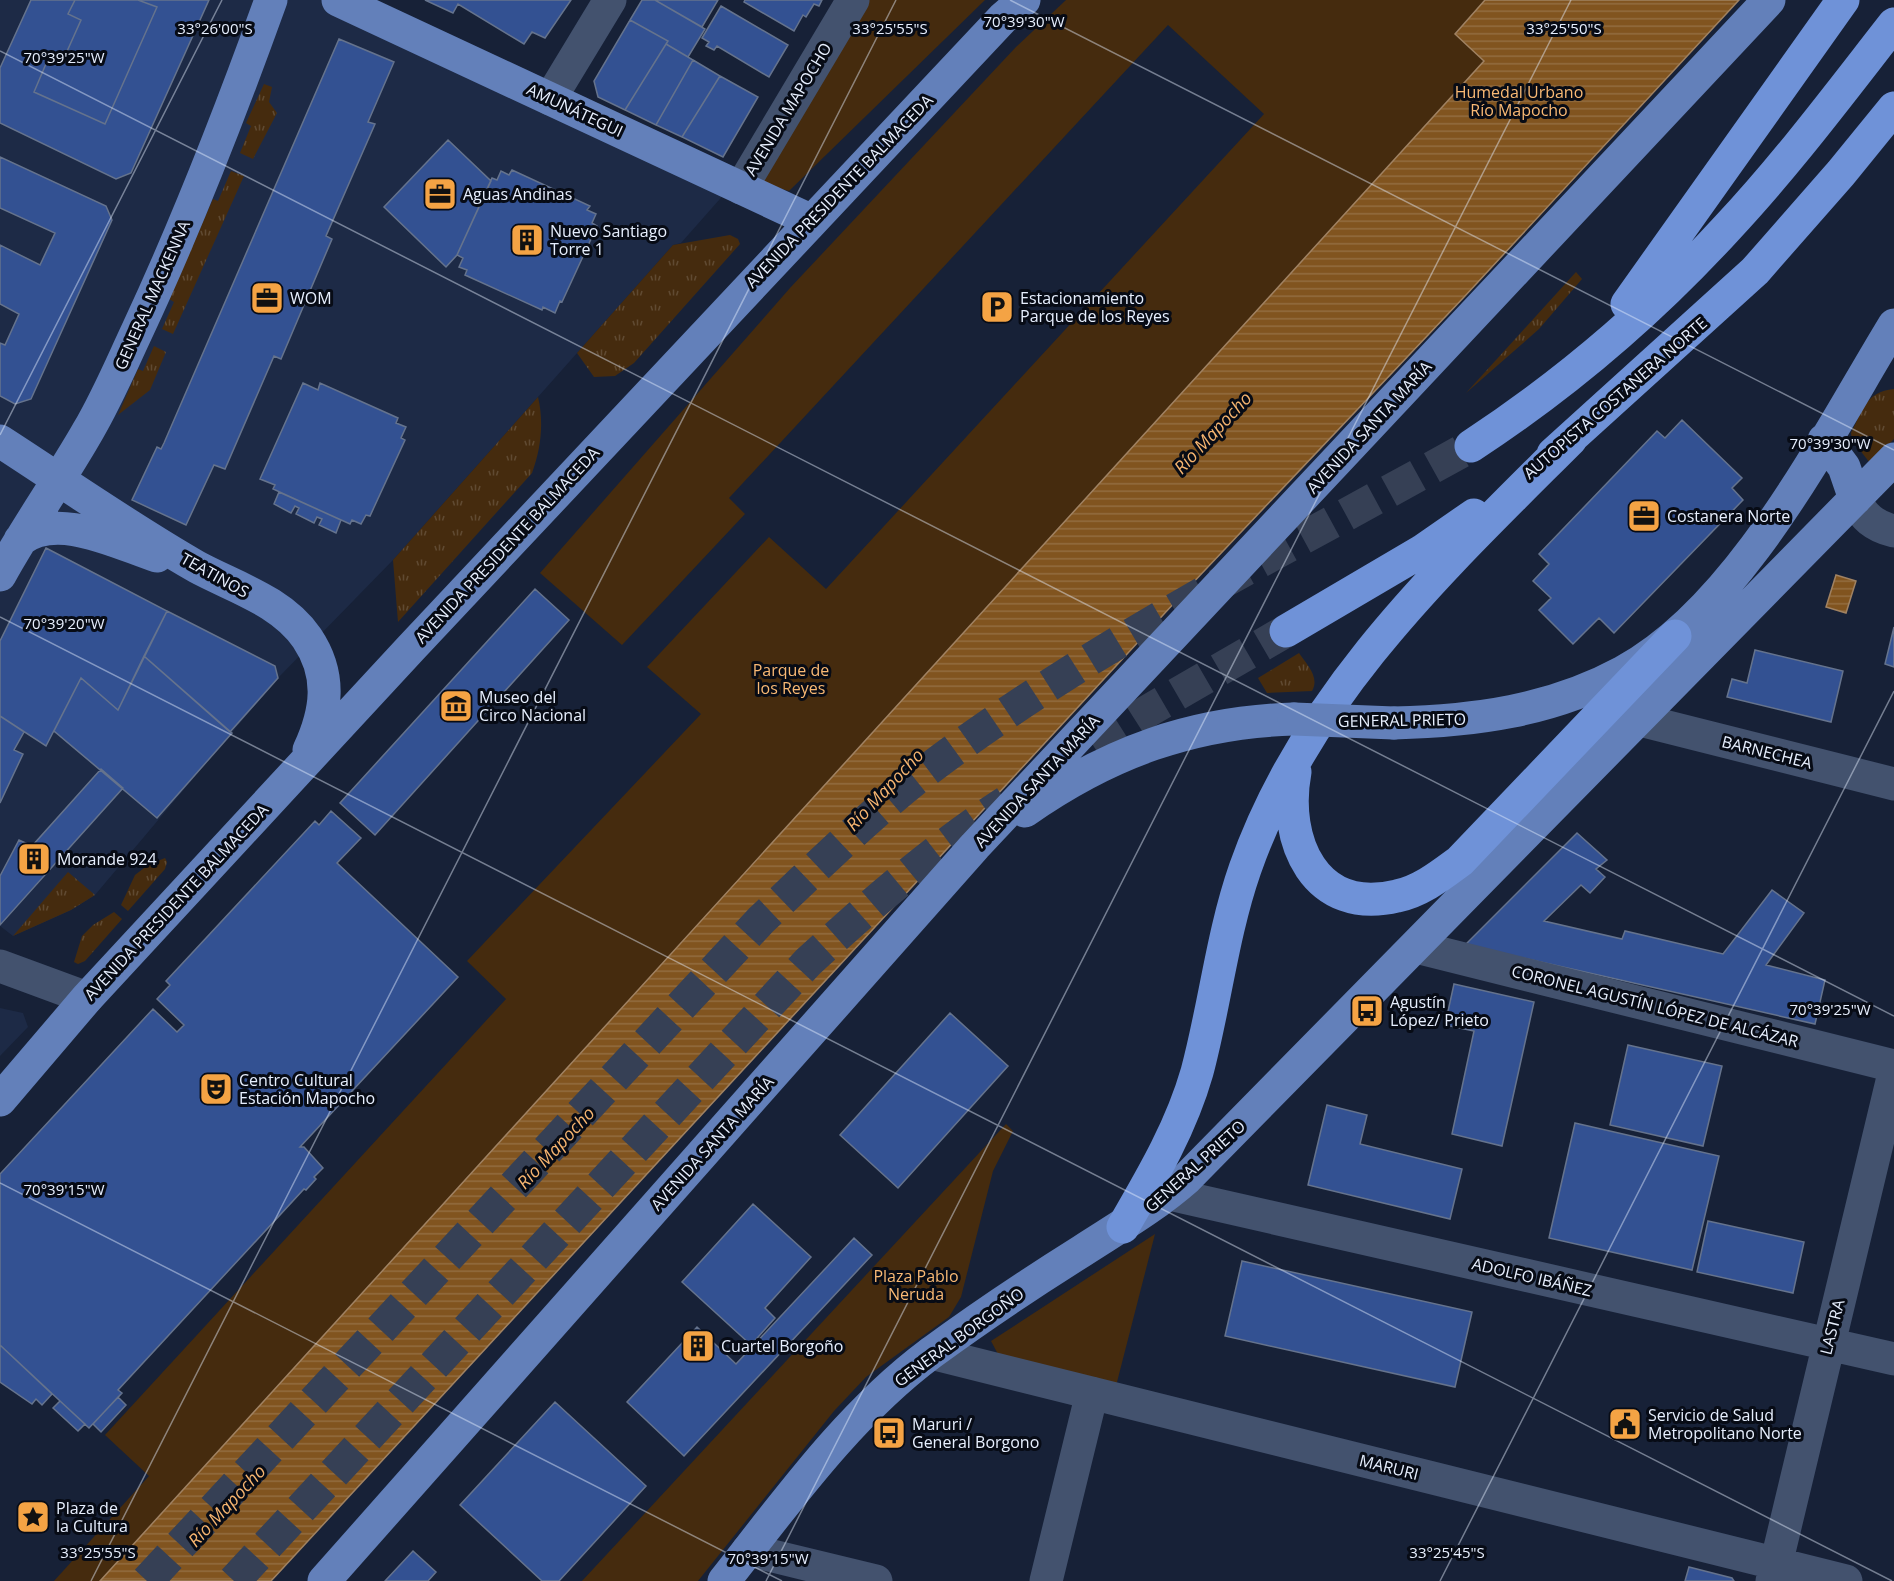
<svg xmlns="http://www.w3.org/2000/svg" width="1894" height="1581" font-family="'Open Sans',sans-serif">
  <defs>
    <pattern id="grass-tufts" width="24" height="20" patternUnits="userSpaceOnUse" patternTransform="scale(1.5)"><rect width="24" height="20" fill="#452b0e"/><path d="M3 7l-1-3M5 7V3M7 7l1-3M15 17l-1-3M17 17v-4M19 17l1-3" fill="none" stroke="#604a32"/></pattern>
    <pattern id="water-rules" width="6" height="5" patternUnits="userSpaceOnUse" patternTransform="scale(1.5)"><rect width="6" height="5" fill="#81541f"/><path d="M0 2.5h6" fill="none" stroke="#936d41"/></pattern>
  </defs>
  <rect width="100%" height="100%" fill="#172137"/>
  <!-- built -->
  <path fill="#1d2a46" d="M0,0H374L742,174L681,243L673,245L393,560L278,678L95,895L71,910L13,936L0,926Z
    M0,1008L23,1013L28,1027L0,1056Z"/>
  <!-- grass -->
  <path fill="url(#grass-tufts)" d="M264,84L272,87L269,102L277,113L253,159L240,153L251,126L246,123Z
    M231,171L244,176L173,334L162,329L174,302L169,299L213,199L218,201Z
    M730,235L738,239L740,244L634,363L615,376L594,377L577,353L673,245Z
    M1576,272L1582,279L1539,329L1466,393Z
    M154,346L166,352L150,390L118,415L138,369L143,371Z
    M1894,389V439L1870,463L1852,440L1851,433C1863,410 1865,392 1894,389Z
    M538,397C544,422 541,449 532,473L398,622L393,560Z
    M1299,653C1307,665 1320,677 1312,691L1267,693L1258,678Z
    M165,858L167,862L165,869L128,911L121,905L135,875L148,865Z
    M68,872L95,895L71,910L13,936Z
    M114,912L122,919L85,961L78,964L74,962L82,936L93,925Z"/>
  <!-- park -->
  <path fill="#452b0e" d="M865,0H985L789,191L761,183Z
    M1066,0H1485L1455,33L1737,0L1213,558L267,1581H54L149,1476L105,1435L506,999L467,961L701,714L647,667L769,537L826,589L1264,114L1168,25L729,498L745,514L622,645L540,573L790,288L1016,47Z
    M1006,1124L1013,1131L993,1171L961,1297L949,1317L866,1377L834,1411L698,1581H582Z
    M1155,1234L1116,1386L1000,1358L991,1341Z"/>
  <!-- water -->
  <path fill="url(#water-rules)" stroke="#a08262" stroke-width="1.5" d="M1485,0H1739L1465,296L1188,588L271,1581H100L1484,61L1455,34Z
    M1836,575L1856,581L1846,613L1826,607Z"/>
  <!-- building -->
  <path fill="#335192" stroke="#65738d" stroke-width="1.5" d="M31,0H75L68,14L81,20L64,58L51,52L34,92L105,124L157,7L138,0H209L131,173L116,179L0,123V68Z
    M75,0H138L157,7L105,124L34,92L51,52L64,58L81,20L68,14Z
    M425,0H571L545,38L532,32L524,44L458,4L453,13Z
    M642,0H655L705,29L688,57L666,44L668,41L630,20Z
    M655,0H718L702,27Z
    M745,0H822L819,6L814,4L806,17L803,15L794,31L744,2Z
    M721,6L788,45L769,77L717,46L714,50L706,46L709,42L702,38Z
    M630,20L668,41L625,110L598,97L594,81Z
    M339,39L394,62L368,122L375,124L326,236L332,239L281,359L274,356L225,469L214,465L186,525L132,500L157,447L161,449L164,443Z
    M666,44L693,60L656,125L625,110Z
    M693,60L720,76L682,137L656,125Z
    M720,76L758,97L723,157L682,137Z
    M448,140L491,181L457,255L446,267L384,207Z
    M0,157L106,206L112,220L31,399L15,404L0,396V343L5,345L19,314L0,304V245L40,265L55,233L0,208Z
    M512,170L590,206L587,210L596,214L592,223L597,226L562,302L560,301L555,313L543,307L542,310L465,275L467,270L459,267L463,258L457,255L492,178L497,180L501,171L509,175Z
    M303,383L318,390L320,383L398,418L396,423L406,427L401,438L405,440L370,516L366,515L361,524L352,520L350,524L273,489L275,485L260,479Z
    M1682,420L1742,478L1732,488L1743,500L1614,633L1599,618L1573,644L1539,610L1551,598L1533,581L1549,564L1539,554L1657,431L1665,438Z
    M279,492L341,520L336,533L319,525L322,519L317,517L314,523L296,514L299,508L295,506L291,513L274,504Z
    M46,548L167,611L118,710L81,678L46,746L0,716V641Z
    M535,589L569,620L375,835L340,803Z
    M167,611L275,666L278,678L230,732L144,656Z
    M1894,627V667L1885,664Z
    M1755,650L1843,671L1831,722L1727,697L1732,679L1747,683Z
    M144,656L232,733L157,818L54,731L81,678L118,710Z
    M0,716L24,732L14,750L23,754L0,803Z
    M101,769L123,788L0,925V876L19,840L32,846Z
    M331,811L361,838L337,863L458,977L300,1147H304L323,1168L314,1177L316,1179L306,1190L304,1189L118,1390L122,1393L89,1428L0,1345V1174L153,1009L177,1032L184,1025L157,999L170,985L166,981L315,821L319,825Z
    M1577,833L1607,860L1596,869L1605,877L1590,893L1581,885L1544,921L1622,939L1625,931L1723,954L1772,890L1804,913L1766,965L1825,980L1815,1024L1465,945Z
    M1454,984L1534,1002L1502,1146L1452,1134L1474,1031L1445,1025Z
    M950,1013L1008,1066L898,1188L840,1135Z
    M1628,1045L1722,1066L1703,1146L1610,1125Z
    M1327,1105L1367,1115L1360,1144L1462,1169L1450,1219L1308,1185Z
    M1575,1123L1719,1156L1692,1270L1549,1238Z
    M753,1204L811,1257L765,1308L775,1318L751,1345L682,1282Z
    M1708,1221L1804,1242L1793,1293L1697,1272Z
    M854,1238L872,1255L684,1456L627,1402L697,1327L736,1364Z
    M1242,1261L1472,1312L1455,1387L1225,1336Z
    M0,1345L52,1394L42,1405L36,1399L32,1404L0,1382Z
    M118,1397L126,1405L101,1432L93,1424Z
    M60,1401L85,1424L78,1431L53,1408Z
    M555,1402L646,1486L559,1581H542L460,1505Z
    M413,1551L436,1572L428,1581H385Z
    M1689,1567L1732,1578L1734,1581H1685Z"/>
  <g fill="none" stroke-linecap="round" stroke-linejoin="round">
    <!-- highway-tunnel -->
    <path stroke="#364055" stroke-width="33" stroke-dasharray="33 16" stroke-linecap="butt" d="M1052,772L1148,711L1286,631
      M147,1581L761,920C815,869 868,816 926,771C1094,643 1287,549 1471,446
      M234,1581L808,962C870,905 935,848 1006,802"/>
    <!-- minor -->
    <path stroke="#43526e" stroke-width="33" d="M550,99L610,0
      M741,188L853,0
      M1855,499C1863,517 1874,526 1894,531
      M1640,720L1894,784
      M1416,947L1894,1066
      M0,966L87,998
      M1169,1194L1894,1359
      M931,1353L1846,1581
      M748,1550L876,1581
      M1046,1581L1092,1393
      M1772,1581L1894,1073"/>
    <!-- major -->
    <path stroke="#6380ba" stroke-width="33" d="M338,0L812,221
      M1824,440L1844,467L1855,499
      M0,441C65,483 129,528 197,567C234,587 282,601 307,638C332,675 327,711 309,750
      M20,540C57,511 117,543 157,556
      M0,575C27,526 60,480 88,431C107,399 122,363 138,329C188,222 231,111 271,0
      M1394,723C1474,721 1551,711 1623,672C1741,608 1825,438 1894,325
      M1025,811C1109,752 1193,722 1294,719
      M0,1100L87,998L411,648L1003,18L1024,0
      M324,1581L975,846L1769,0
      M724,1581C787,1501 849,1414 931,1353C980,1317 1031,1283 1082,1251C1119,1227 1154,1207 1187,1178L1894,459"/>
    <!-- highway -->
    <path stroke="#6f92d8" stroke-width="33" d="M1627,304L1843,0
      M1471,446C1564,385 1652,310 1727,228C1787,164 1840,93 1894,24
      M1553,454L1755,271L1841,173L1894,108
      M1286,631L1422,551L1474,515
      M1295,772C1282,841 1315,916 1397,896C1421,891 1441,875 1460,861L1675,636
      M1123,1227C1152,1177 1181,1128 1197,1072C1215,1005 1222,935 1245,869C1306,694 1443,567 1571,439"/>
    <!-- major-bridge -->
    <path stroke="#6380ba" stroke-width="33" d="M1294,719L1394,723"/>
  </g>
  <!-- ticks -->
  <path fill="none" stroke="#e7effe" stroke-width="1.5" stroke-opacity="0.45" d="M1010,0L1894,450M0,51L1894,1016M0,435L222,0M0,617L1892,1581M0,1183L782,1581M91,1581L896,0M766,1581L1571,0M1440,1581L1894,691"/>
  <!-- icons -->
  <defs>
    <g id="office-square" transform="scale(1.725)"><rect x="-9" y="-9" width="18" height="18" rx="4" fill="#f4a344" stroke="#070b15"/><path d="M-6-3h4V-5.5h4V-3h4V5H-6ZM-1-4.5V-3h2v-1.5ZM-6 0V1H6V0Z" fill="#111"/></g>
    <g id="building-square" transform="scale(1.725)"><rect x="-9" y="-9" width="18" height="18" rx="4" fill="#f4a344" stroke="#070b15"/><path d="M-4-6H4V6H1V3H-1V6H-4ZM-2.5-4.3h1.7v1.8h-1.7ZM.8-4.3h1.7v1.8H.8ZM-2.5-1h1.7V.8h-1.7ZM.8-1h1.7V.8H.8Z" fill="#111"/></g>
    <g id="parking-square" transform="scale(1.725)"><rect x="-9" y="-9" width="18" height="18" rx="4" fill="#f4a344" stroke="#070b15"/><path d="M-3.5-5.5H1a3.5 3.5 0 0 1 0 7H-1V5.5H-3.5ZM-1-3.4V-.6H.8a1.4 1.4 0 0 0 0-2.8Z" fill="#111"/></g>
    <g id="museum-square" transform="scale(1.725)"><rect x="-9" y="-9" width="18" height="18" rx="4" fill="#f4a344" stroke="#070b15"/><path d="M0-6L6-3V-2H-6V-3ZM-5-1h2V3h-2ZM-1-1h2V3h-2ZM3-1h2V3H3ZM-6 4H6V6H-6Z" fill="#111"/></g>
    <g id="bus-square" transform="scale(1.725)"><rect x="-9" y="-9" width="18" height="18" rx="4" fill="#f4a344" stroke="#070b15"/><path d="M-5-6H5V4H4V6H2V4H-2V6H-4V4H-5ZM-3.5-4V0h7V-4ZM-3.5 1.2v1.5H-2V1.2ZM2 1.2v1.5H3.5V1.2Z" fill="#111"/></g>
    <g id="theatre-square" transform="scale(1.725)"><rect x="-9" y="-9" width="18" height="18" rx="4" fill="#f4a344" stroke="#070b15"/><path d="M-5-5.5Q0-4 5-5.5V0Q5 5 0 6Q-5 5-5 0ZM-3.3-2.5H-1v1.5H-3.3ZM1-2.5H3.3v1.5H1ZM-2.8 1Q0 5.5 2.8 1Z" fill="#111"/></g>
    <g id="civic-square" transform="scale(1.725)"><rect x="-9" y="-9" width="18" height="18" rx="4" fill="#f4a344" stroke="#070b15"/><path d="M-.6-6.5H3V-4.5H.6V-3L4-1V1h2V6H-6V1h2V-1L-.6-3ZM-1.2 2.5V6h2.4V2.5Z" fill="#111"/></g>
    <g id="sight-square" transform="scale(1.725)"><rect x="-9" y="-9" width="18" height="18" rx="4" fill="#f4a344" stroke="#070b15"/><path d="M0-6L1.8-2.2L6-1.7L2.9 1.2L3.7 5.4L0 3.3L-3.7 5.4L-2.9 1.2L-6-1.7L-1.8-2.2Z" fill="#111"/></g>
  </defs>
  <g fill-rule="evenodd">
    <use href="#office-square" x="440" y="194"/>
    <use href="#building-square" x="527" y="240"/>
    <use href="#office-square" x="267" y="298"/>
    <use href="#parking-square" x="997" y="307"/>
    <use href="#office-square" x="1644" y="516"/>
    <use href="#museum-square" x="456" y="706"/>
    <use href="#building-square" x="34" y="859"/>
    <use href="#bus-square" x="1367" y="1011"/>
    <use href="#theatre-square" x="216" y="1089"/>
    <use href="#building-square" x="698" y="1346"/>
    <use href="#civic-square" x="1625" y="1424"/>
    <use href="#bus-square" x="889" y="1433"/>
    <use href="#sight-square" x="33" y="1517"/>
  </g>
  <g text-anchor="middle" stroke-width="6" stroke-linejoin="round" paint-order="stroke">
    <!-- park labels -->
    <g font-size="16" fill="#f9b974" stroke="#070b15">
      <text x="1519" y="98">Humedal Urbano<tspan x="1519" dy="18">Río Mapocho</tspan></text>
      <text x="791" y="676">Parque de<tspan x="791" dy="18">los Reyes</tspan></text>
      <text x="916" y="1282">Plaza Pablo<tspan x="916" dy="18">Neruda</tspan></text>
    </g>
    <!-- street labels -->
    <g font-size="16" fill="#e7effe" stroke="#070b15">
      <text transform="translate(788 109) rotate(-59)" y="6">AVENIDA MAPOCHO</text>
      <text transform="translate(575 110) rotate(25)" y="6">AMUNÁTEGUI</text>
      <text transform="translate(839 191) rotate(-46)" y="6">AVENIDA PRESIDENTE BALMACEDA</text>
      <text transform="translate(152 295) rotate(-66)" y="6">GENERAL MACKENNA</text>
      <text transform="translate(1615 398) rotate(-41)" y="6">AUTOPISTA COSTANERA NORTE</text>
      <text transform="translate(1369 427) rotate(-47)" y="6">AVENIDA SANTA MARÍA</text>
      <text transform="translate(507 545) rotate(-47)" y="6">AVENIDA PRESIDENTE BALMACEDA</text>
      <text transform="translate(215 575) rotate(29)" y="6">TEATINOS</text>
      <text transform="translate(1402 720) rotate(-1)" y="6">GENERAL PRIETO</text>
      <text transform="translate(1767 752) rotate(14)" y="6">BARNECHEA</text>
      <text transform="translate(1037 781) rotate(-47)" y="6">AVENIDA SANTA MARÍA</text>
      <text transform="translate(176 902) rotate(-47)" y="6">AVENIDA PRESIDENTE BALMACEDA</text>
      <text transform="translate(1655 1006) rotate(14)" y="6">CORONEL AGUSTÍN LÓPEZ DE ALCÁZAR</text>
      <text transform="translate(712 1143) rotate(-48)" y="6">AVENIDA SANTA MARÍA</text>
      <text transform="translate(1195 1166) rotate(-42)" y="6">GENERAL PRIETO</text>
      <text transform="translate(1532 1277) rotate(13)" y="6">ADOLFO IBÁÑEZ</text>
      <text transform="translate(1832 1327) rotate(-76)" y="6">LASTRA</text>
      <text transform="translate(959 1337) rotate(-36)" y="6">GENERAL BORGOÑO</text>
      <text transform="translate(1389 1467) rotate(14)" y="6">MARURI</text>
    </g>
    <!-- poi labels -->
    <g font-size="16" fill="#e7effe" stroke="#070b15" text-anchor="start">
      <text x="463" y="200">Aguas Andinas</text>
      <text x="550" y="237">Nuevo Santiago<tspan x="550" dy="18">Torre 1</tspan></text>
      <text x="290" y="304">WOM</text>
      <text x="1020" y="304">Estacionamiento<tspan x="1020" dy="18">Parque de los Reyes</tspan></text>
      <text x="1667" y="522">Costanera Norte</text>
      <text x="479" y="703">Museo del<tspan x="479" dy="18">Circo Nacional</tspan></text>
      <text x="57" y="865">Morande 924</text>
      <text x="1390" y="1008">Agustín<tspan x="1390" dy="18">López/ Prieto</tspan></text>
      <text x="239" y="1086">Centro Cultural<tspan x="239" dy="18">Estación Mapocho</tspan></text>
      <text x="721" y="1352">Cuartel Borgoño</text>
      <text x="1648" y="1421">Servicio de Salud<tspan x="1648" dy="18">Metropolitano Norte</tspan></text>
      <text x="912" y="1430">Maruri /<tspan x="912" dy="18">General Borgono</tspan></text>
      <text x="56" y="1514">Plaza de<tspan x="56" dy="18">la Cultura</tspan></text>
    </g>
    <!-- water labels -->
    <g font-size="18" font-style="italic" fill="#f5b470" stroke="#070b15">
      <text transform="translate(1213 433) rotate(-47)" y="6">Río Mapocho</text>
      <text transform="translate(885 790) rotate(-47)" y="6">Río Mapocho</text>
      <text transform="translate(556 1148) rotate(-47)" y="6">Río Mapocho</text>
      <text transform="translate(227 1506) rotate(-47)" y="6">Río Mapocho</text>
    </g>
  </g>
  <g font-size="15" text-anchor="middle" fill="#e7effe" stroke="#070b15" stroke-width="6" stroke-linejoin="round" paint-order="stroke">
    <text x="1024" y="27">70°39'30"W</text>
    <text x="215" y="34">33°26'00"S</text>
    <text x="890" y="34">33°25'55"S</text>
    <text x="1564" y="34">33°25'50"S</text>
    <text x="64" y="63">70°39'25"W</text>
    <text x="1830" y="449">70°39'30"W</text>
    <text x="64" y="629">70°39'20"W</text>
    <text x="1830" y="1015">70°39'25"W</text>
    <text x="64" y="1195">70°39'15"W</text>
    <text x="98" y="1558">33°25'55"S</text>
    <text x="1447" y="1558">33°25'45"S</text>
    <text x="768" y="1564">70°39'15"W</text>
  </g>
</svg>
